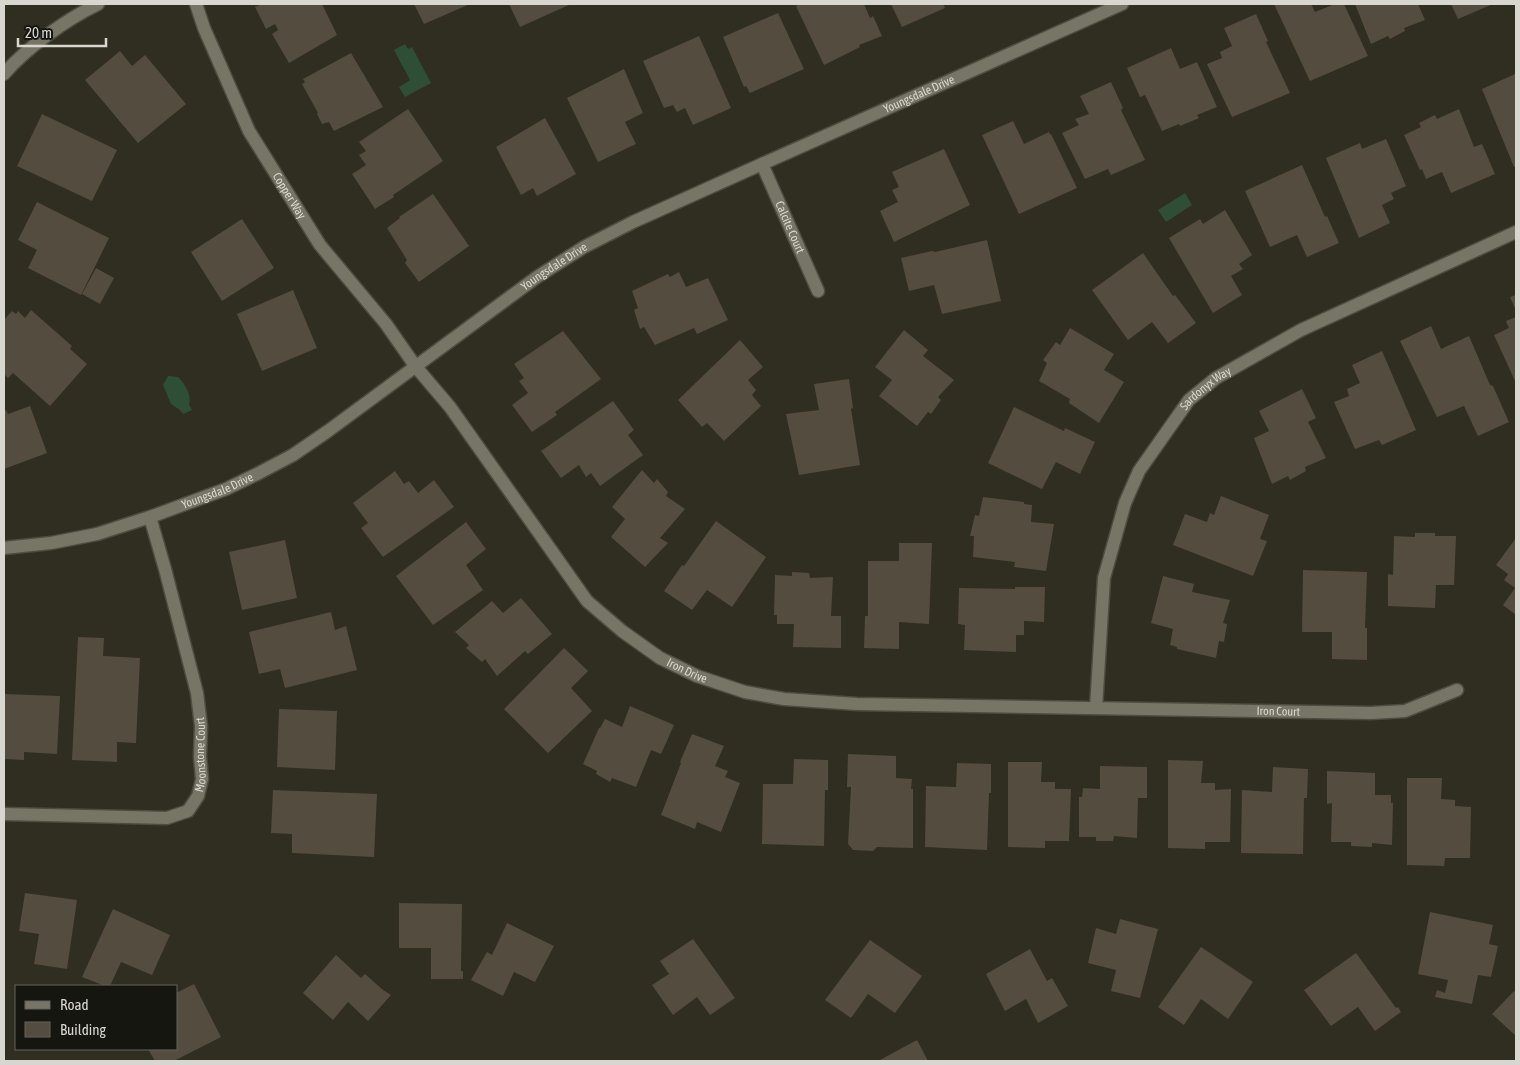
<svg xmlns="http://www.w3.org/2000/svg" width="1520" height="1065" font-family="'Asap Condensed',sans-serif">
  <rect width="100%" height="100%" fill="#2f2e20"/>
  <!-- water -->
  <path fill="#2f4e36" d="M405,44L408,49L412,47L431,83L405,97L399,87L410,80L394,50Z
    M1185,193L1192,205L1166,222L1158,210Z
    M168,376L178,377C185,384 192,395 189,405L192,410L183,414L180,410L171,404L163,385Z"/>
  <!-- building -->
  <path fill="#544c3f" d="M262,4H322L337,35L289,63L272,34L278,30L275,24L266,29L255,7Z
    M414,4H470L424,24Z
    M509,4H571L520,27Z
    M801,4H864L870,18L873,16L882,36L859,45L860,47L824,65L796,6Z
    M891,4H943L945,8L902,27Z
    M1274,4H1311L1315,12L1335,4H1344L1368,56L1310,81Z
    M1355,4H1418L1425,20L1404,28L1405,31L1390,39L1388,36L1371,44Z
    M1451,4H1493L1458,19Z
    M778,13L804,69L750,93L746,86L744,87L723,37Z
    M1256,14L1268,41L1266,42L1290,93L1232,117L1207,64L1222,58L1220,52L1232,46L1224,28Z
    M699,36L731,108L693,125L685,108L677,112L673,105L664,108L643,61Z
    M1171,48L1180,69L1197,62L1217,107L1197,115L1199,118L1180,126L1179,124L1162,131L1145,95L1140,97L1127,68Z
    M120,51L132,66L145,55L186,104L138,143L85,80Z
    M351,53L383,107L334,131L329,122L322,124L317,114L318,113L302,84L305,82L303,79Z
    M624,69L643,113L625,122L636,144L598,162L567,98Z
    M1515,74L1516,77V166L1514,167L1482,89Z
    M1111,82L1123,108L1121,110L1145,160L1111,175L1108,169L1085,179L1062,133L1079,125L1075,119L1089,114L1080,96Z
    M408,109L443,161L393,195L394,197L375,209L352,174L366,165L359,155L366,151L359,142Z
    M1459,109L1474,147L1482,144L1495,174L1451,193L1442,172L1426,179L1422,169L1420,170L1404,135L1421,127L1419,123L1435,115L1437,119Z
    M42,114L117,150L92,201L17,166Z
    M545,118L576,174L537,196L533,188L521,195L496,147Z
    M1013,121L1024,144L1049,132L1050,135L1051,134L1077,188L1019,214L982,135Z
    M1386,139L1406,186L1391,193L1394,199L1382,205L1390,223L1359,238L1326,158L1360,143L1362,149Z
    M944,149L970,205L894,242L880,211L898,202L892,190L899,187L892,172Z
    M1302,165L1325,217L1327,216L1339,243L1307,257L1297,235L1270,247L1245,191Z
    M433,194L469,246L419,282L405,263L407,260L387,228L400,218L399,217Z
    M37,202L109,238L81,295L28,268L37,250L18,240Z
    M1225,210L1252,255L1239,264L1243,269L1231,276L1242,295L1213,313L1169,238L1200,219L1203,224Z
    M242,219L274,268L222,301L191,252Z
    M987,240L1001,301L942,314L934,285L909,291L901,258L932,251L935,252Z
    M1143,253L1173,296L1175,295L1196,323L1168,343L1152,322L1128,340L1092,290Z
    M96,268L114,278L100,304L82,294Z
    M679,272L686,287L708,278L728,320L697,334L694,328L655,345L644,327L640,329L634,310L638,308L632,291L668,274L670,277Z
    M293,290L317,348L262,371L237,314Z
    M1516,295V311L1510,297Z
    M31,310L72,346L70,349L87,364L50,406L13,373L8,378L4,374V320L12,311L16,314L18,311L25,318Z
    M1516,317V380L1515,381L1494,335L1509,328L1506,321Z
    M1431,326L1441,349L1469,336L1490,385L1493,386L1509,422L1478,436L1464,406L1437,417L1400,341Z
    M1070,328L1114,354L1104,370L1124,382L1099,423L1069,403L1070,399L1039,381L1047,363L1043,360L1056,342L1060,345Z
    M904,330L928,350L923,356L954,380L938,397L941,400L931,414L928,412L917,426L879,396L892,380L875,367Z
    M563,331L601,379L555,412L557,415L532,432L512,405L528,393L519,381L524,378L514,364Z
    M740,340L763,367L748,380L756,390L752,395L761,406L724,441L707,423L702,427L678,400Z
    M1382,351L1416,430L1382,445L1379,440L1355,449L1334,402L1349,396L1347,389L1360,383L1352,365Z
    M849,379L853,408L851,409L860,465L799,475L786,414L819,410L814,384Z
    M1302,389L1316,418L1308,422L1326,458L1305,467L1306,471L1290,480L1288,476L1272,484L1254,438L1269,431L1259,411Z
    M613,401L634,430L628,435L643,455L600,486L591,473L586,477L579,465L561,478L541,451Z
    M30,406L47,453L4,469V411L6,410L8,414Z
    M1014,407L1064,431L1065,428L1095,442L1080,474L1056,462L1042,489L988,463Z
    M642,470L654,483L657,479L668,492L666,496L685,509L660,538L668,543L645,567L611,537L625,519L612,507Z
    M395,471L404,484L409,481L418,493L434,480L454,507L383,557L361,528L368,523L353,503Z
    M1221,496L1269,515L1260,539L1267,541L1253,576L1173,545L1185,514L1207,522L1210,513L1214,515Z
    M983,497L1024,502V504L1032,505L1031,522L1054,524L1046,571L1014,567L1015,562L973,557L974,536H970L975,515L979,516Z
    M716,521L766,557L732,607L707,590L692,610L664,591L682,565L684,566Z
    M466,522L486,549L466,565L483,590L433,625L396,576Z
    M1415,533H1435V536H1456L1454,585H1436L1435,608L1388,606V574L1393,575L1394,536L1415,537Z
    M1516,538V615L1503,605L1515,588L1504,580L1508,574L1496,565Z
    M285,540L297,598L242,610L229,552Z
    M899,543H932L929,624L899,622V649L864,648L865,616H868V561H899Z
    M1303,570L1367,572L1365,628H1367V660L1332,659V632H1302Z
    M792,572L809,573L810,578L833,577L831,616H841V648L793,647L794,624H777V615H774L775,575L792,576Z
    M1163,576L1194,584L1192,592L1230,600L1223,623L1227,624L1224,642L1219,641L1216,658L1177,649V647L1170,645L1173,629L1151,623Z
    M1015,587H1045L1044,622L1024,621V635H1016V652L964,650L965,625L958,624L959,588L1015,589Z
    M521,598L552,634L528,654L525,651L497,676L485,659L482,662L466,648L469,645L455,632L492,601L503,613Z
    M331,612L335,630L346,626L357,670L285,688L280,669L259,674L249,632Z
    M78,637L104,638L103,656L140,658L136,743L117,742V762L72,760Z
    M564,648L588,671L571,688L592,711L548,753L504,709Z
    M4,694L60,696L57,754L24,752V760L4,759Z
    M630,706L674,725L661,754L651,750L636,787L612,778L610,782L596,774L597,771L583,764L599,728H600L605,719L622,727Z
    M279,709L337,711L335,770L277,767Z
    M692,734L724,746L715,766L728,771L725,777L740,783L721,832L697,822L695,829L661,815L681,763L680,762Z
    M848,754L896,756V778L912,779L911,789H913V848L877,847L873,851L853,850L848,844L851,787H847Z
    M794,759L828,760V790H825L824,846L762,844L763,784H793Z
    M1168,760L1203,761L1201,783H1215V790L1231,789L1230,842H1205V849L1168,848Z
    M1008,762H1042L1041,782H1055V789H1071L1069,841H1045V848L1008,847Z
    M957,763L991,764V793H989L987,850L925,847L926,786L956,787Z
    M1100,766L1147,767V798H1138L1137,838L1114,836L1113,841H1096V837H1079V797H1082L1083,788L1100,789Z
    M1273,767L1308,769L1307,798H1304L1303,854L1241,853L1242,790L1272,792Z
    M1327,771L1375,773V795H1391V803H1393L1392,845L1372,843V847L1351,846V842H1331L1332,803L1327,804Z
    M1407,778H1442L1441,799L1455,800V806L1471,807L1470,858H1445L1444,866L1407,865Z
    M273,790L377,794L374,857L292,853V834L271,833Z
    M25,893L77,900L67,969L34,964L39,934L19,931Z
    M399,903L462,904L461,971H463V979H431V948H399Z
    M113,909L170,935L152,975L121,962L110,986H105L82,977Z
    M1430,912L1493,925L1489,944L1498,946L1491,977L1478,975L1472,1004L1435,997L1437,990L1445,993L1448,980L1418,974Z
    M1120,919L1158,929L1140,998L1111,991L1116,970L1088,963L1096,928L1116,934Z
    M507,923L554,946L535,982L514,972L503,996L471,980L487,952L492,955Z
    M693,939L735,998L710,1015L697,997L673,1015L652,985L669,974L660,961Z
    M870,940L922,976L895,1013L868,994L851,1018L825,1000Z
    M1201,947L1253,982L1228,1019L1201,999L1184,1025L1158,1007Z
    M1030,949L1047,981L1052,978L1068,1006L1038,1023L1026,999L1005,1011L986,974Z
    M1356,953L1396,1008L1398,1007L1401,1012L1375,1031L1358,1007L1331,1026L1304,990Z
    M336,955L361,978L365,974L383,990L391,995L368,1021L348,1002L333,1020L303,993Z
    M194,984L221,1037L174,1061H155L148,1049H176V993Z
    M1514,991L1516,993V1036L1492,1014Z
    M917,1040L928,1061H878Z"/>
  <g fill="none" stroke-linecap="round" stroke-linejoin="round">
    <!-- minor casing -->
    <g stroke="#4d4c40" stroke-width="15">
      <g id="minor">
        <path id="s1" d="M196,4L204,28L249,131L320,245L386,324L416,367L450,407L587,601L622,631L660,658L697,676L745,692L784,699L857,704L1371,713L1405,711L1457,690"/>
        <path d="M4,74C26,48 67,19 98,4"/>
        <path id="s2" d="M762,164L818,291"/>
        <path id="s3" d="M1096,708L1104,578L1125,503L1139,471L1189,400L1216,378L1301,330L1516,232"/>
        <path id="s4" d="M4,814L167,818L188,811L198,796L202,779L200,757L201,726L197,693L165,569L150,517"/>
      </g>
    </g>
    <!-- tertiary casing -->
    <g stroke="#4d4c40" stroke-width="15">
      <g id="tertiary">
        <path id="s5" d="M4,548L51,543L97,534L150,517L226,489L257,474L293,455L328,431L537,277L584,247L633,222L762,164L1122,4"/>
      </g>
    </g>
    <!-- minor -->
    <use href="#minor" stroke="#777666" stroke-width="12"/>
    <!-- tertiary -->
    <use href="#tertiary" stroke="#777666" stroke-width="12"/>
  </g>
  <g text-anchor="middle" stroke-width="5" stroke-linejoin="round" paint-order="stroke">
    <!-- street labels -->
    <g font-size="12" fill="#d8d7cf" stroke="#161610">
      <text dy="4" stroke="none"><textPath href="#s5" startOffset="1032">Youngsdale Drive</textPath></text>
      <text dy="4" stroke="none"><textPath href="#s1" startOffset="214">Copper Way</textPath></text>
      <text dy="4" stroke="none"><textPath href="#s2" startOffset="69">Calcite Court</textPath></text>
      <text dy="4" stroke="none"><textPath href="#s5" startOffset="628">Youngsdale Drive</textPath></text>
      <text dy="4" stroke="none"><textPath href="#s3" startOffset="350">Sardonyx Way</textPath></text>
      <text dy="4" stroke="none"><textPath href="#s5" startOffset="222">Youngsdale Drive</textPath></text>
      <text dy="4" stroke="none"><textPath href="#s1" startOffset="840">Iron Drive</textPath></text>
      <text dy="4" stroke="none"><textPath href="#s1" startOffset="1436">Iron Court</textPath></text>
      <text dy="4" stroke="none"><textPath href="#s4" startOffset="245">Moonstone Court</textPath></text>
    </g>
  </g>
  <!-- border -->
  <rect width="1520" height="1065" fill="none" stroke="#d8d7cf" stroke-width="10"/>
  <!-- legend -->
  <rect x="15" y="985" width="162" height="65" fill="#161610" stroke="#64635c"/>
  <rect x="25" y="1001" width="25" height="8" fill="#777666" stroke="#64635c"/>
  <text x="60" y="1010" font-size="15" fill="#d8d7cf">Road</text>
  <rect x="25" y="1022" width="25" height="15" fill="#544c3f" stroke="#64635c"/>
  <text x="60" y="1035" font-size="15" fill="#d8d7cf">Building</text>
  <!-- scale -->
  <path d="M18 38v8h88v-8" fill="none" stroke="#d8d7cf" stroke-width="2.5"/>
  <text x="25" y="38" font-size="15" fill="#d8d7cf" stroke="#161610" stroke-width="4" paint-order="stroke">20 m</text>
</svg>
